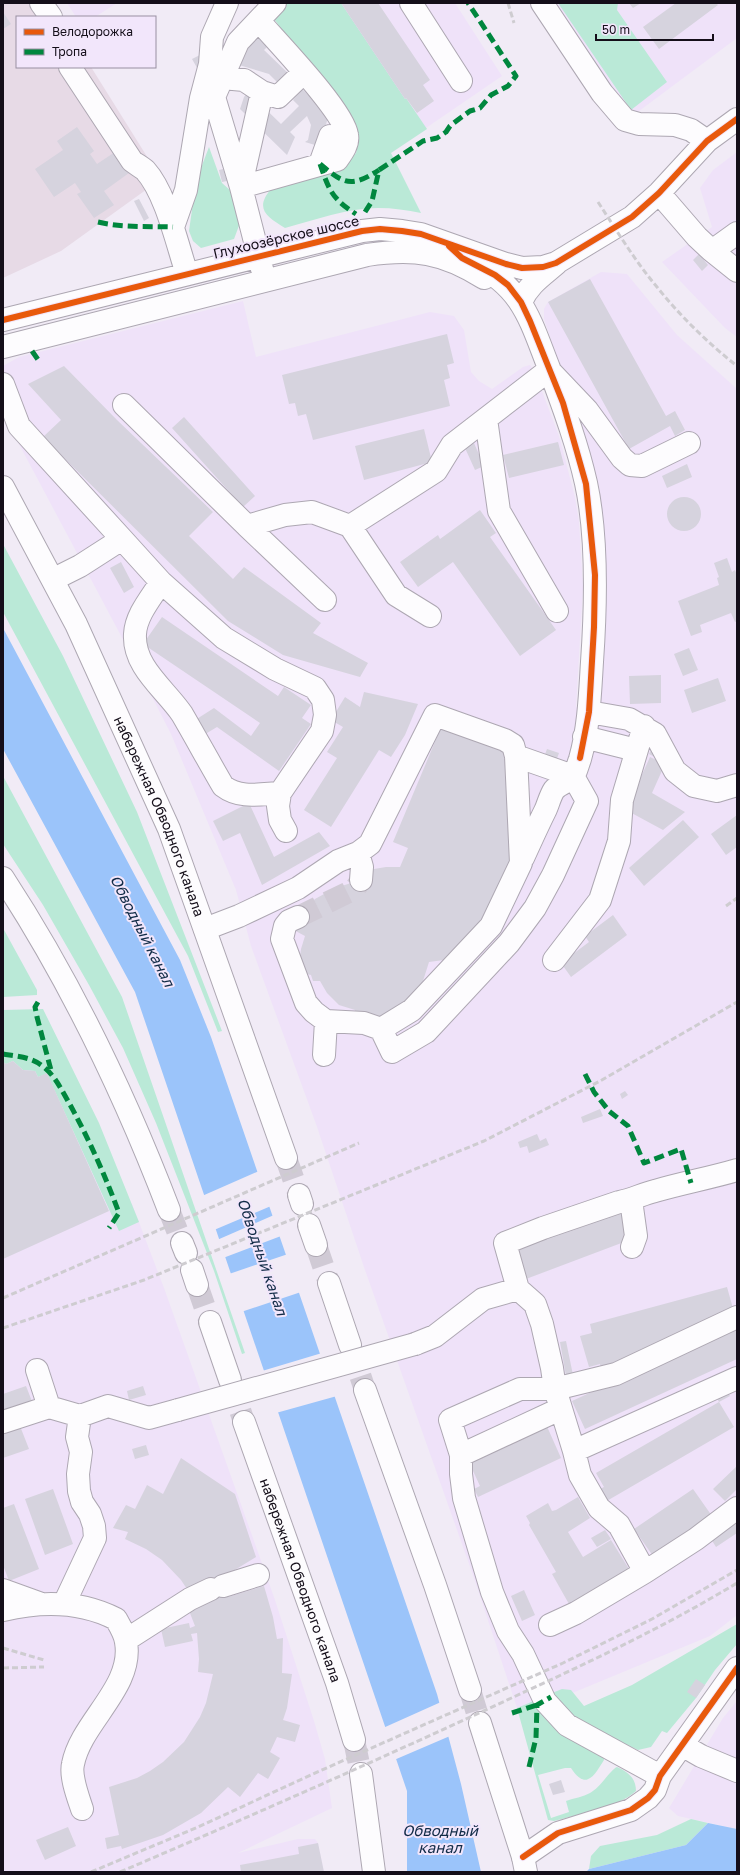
<svg xmlns="http://www.w3.org/2000/svg" width="740" height="1875" font-family="'Golos Text',sans-serif">
  <rect width="100%" height="100%" fill="#f1ebf6"/>
  <!-- commercial -->
  <path fill="#e7dae6" d="M3,3H50L59,17H17V67H91L161,179L61,251L3,278Z"/>
  <!-- built -->
  <path fill="#efe2f9" d="M67,3H117L95,17H76Z
    M338,3H455L502,76L423,130Z
    M553,3H737V38L631,117Z
    M737,152V337L725,328L662,262L712,227L700,188L713,170Z
    M601,272L627,274L677,335L737,389V1615L710,1636L524,1713L517,1708L474,1578L365,1270L316,1124L251,946L236,890L171,734L119,632L3,414V366L19,357L243,301L256,357L430,312L454,316L464,330L471,372L479,381L492,389L523,367L530,365L534,370L559,436L575,497L579,522L583,587L576,707L600,709L607,588L598,484L578,420L544,319V309L548,302Z
    M3,1024L132,1204L164,1288L275,1600L314,1721L325,1759L332,1808L238,1853L298,1839H315L318,1843L324,1872H3Z
    M737,1701V1829L678,1816L669,1808L723,1718Z"/>
  <!-- green -->
  <path fill="#bae9d7" d="M282,3H341L405,99L406,98L427,129L391,153L421,213C407,210 393,208 378,208C347,208 315,220 285,228C267,217 254,209 271,189L349,161L356,153L358,143L320,81L274,19Z
    M558,3H618L617,10L667,82L631,110Z
    M209,147L222,183L231,191L240,223L234,239L201,248L193,241L189,231L196,181Z
    M3,544L63,656L137,812L222,1031L218,1032L188,956L3,612Z
    M3,776L122,997L245,1353L242,1354L214,1271L156,1123L123,1048L89,985L43,905L3,844Z
    M3,928L37,990V995L3,997Z
    M43,1009L99,1123L139,1222L119,1231L47,1074L38,1077L35,1071L23,1070L13,1061L6,1064L3,1062V1010Z
    M737,1624V1644L715,1670L696,1698L667,1733L662,1731L651,1747L638,1750L573,1719L552,1693L562,1689L571,1690L584,1706L632,1685Z
    M536,1700L603,1754L604,1760C594,1776 586,1791 571,1768H565L538,1775L551,1818L569,1812L566,1801C574,1798 583,1797 590,1793C600,1788 611,1769 617,1767C628,1772 636,1778 636,1791C617,1808 579,1814 554,1821L548,1820L517,1708Z
    M691,1819L708,1823L686,1845L589,1869L591,1856L600,1846L657,1835Z"/>
  <!-- water -->
  <path fill="#9bc4fa" d="M3,628L180,960L211,1037L437,1694L461,1784L481,1872H407V1791L135,992L3,749Z
    M708,1823L737,1829V1872H586L589,1869L686,1845Z"/>
  <!-- pier -->
  <path fill="#f1ebf6" d="M259,1171L271,1206L214,1230L202,1196Z
    M274,1215L281,1236L223,1258L217,1240Z
    M288,1254L301,1292L241,1312L229,1274Z
    M322,1353L337,1396L276,1413L262,1371Z
    M441,1702L450,1736L394,1760L383,1728Z"/>
  <!-- building -->
  <path fill="#d6d3de" d="M341,3H378L430,80L423,85L434,101L417,113L406,98L405,99Z
    M629,3H641L633,8Z
    M676,3H716L718,5L659,49L643,27Z
    M3,12L11,24L3,29Z
    M257,37L267,47L264,50L289,74L279,84L269,74L239,65L244,51Z
    M200,55V73L192,59Z
    M302,89L329,114L321,142L315,145L305,142L308,140L311,125L307,116L290,132L295,137L287,155L240,109L244,97L248,92L281,124L299,106L293,100Z
    M77,127L94,151L90,154L97,164L115,152L129,173L104,191L114,205L94,218L77,194L81,192L75,183L54,197L35,169L63,150L57,141Z
    M223,169L227,181L222,182L219,170Z
    M139,199L149,218L144,221L134,201Z
    M699,254L708,265L702,271L693,260Z
    M590,279L666,416L675,411L685,430L675,436L670,426L629,449L548,302Z
    M447,334L454,363L447,365L450,378L444,380L450,406L313,440L306,414L298,416L295,403L289,404L282,375Z
    M64,366L117,420L213,512L189,536L233,579L244,567L321,623L313,633L368,663L360,677L283,655L228,621L43,437L61,420L28,384Z
    M184,417L255,496L243,507L172,428Z
    M424,429L432,462L364,480L355,446Z
    M558,442L564,465L509,478L503,455Z
    M474,443L484,466L475,470L465,448Z
    M687,464L692,477L667,488L662,476Z
    M667 514a17 17 0 1 1 34 0a17 17 0 1 1-34 0Z
    M480,510L496,533L490,537L556,630L520,656L453,562L418,587L400,562L438,535L440,539Z
    M727,558L732,572L735,570L737,575V621L735,622L731,613L700,625L702,632L691,636L678,601L719,585L717,578L719,577L714,563Z
    M121,562L134,587L124,593L110,568Z
    M162,617L278,696L284,687L311,705L302,718L311,724L279,771L217,727L202,736L192,722L214,708L251,736L260,723L143,644Z
    M689,648L698,670L683,676L674,654Z
    M661,675V703L630,704L629,676Z
    M718,678L726,701L692,713L684,690Z
    M364,692L418,704L405,735L391,757L379,750L331,827L304,810L337,758L327,752L343,727L331,720L345,697L360,707Z
    M442,725L508,754L514,854L483,923L451,959L429,962L423,981L410,1001L393,1011L373,1019L353,1017L355,1010L339,1005L327,993L320,981H313L311,975L298,972L301,949L305,936L290,928L315,899L335,888L361,880L368,870L386,867H400L408,848L393,842Z
    M652,748L658,751L655,757L649,754Z
    M547,749L559,753L555,764L543,760Z
    M650,757L665,764L652,793L685,812L663,830L626,810Z
    M249,803L274,857L319,832L330,846L262,885L240,833L223,841L213,821Z
    M737,815V847L726,855L711,834Z
    M683,820L699,837L644,886L629,868Z
    M613,915L627,935L571,977L561,963L589,942L585,936Z
    M13,1061L23,1070L35,1071L38,1077L47,1073L109,1211L3,1259V1062L6,1064Z
    M625,1091L628,1095L622,1099L620,1094Z
    M600,1109L603,1116L583,1123L581,1117Z
    M537,1134L540,1141L546,1138L549,1145L529,1153L527,1146L520,1148L518,1142Z
    M620,1207L632,1239L526,1279L514,1247Z
    M727,1287L734,1312L602,1373L600,1364L589,1367L580,1336L592,1333L590,1324Z
    M737,1325V1359L585,1429L572,1401Z
    M566,1341L573,1375L566,1376L560,1342Z
    M26,1386L33,1404L3,1415V1394Z
    M143,1386L146,1395L129,1400L127,1391Z
    M727,1390L730,1396L719,1402L716,1396Z
    M719,1402L734,1427L605,1502L598,1490L604,1487L596,1473Z
    M545,1422L561,1458L478,1497L474,1489L480,1486L467,1458Z
    M20,1426L29,1449L3,1458V1432Z
    M146,1445L149,1455L135,1459L132,1449Z
    M181,1458L235,1494L256,1557L220,1579L228,1597L264,1586L273,1617L277,1639L283,1638L282,1673L292,1674L287,1708L283,1720L300,1725L295,1742L277,1737L270,1752L280,1758L268,1779L258,1773L240,1797L228,1787L201,1813L163,1835L122,1849L121,1846L107,1849L105,1838L119,1835L109,1787L137,1778L150,1771L163,1762L184,1742L200,1717L206,1703L213,1674L198,1672L199,1659L197,1633L191,1634L193,1641L165,1647L161,1629L189,1623L190,1628L195,1626L188,1608L189,1592L181,1580L162,1560L146,1549L125,1539L128,1532L113,1528L126,1505L135,1509L147,1485L163,1494Z
    M737,1466V1489L725,1501L713,1489Z
    M53,1489L73,1544L45,1555L25,1499Z
    M693,1489L712,1516L653,1556L634,1529Z
    M578,1497L590,1518L568,1532L583,1557L611,1540L629,1569L569,1604L552,1574L556,1572L529,1525L530,1523L526,1516L548,1503L552,1511L556,1510Z
    M14,1504L39,1569L9,1581L3,1565V1508Z
    M737,1523V1533L716,1547L711,1539Z
    M605,1530L611,1539L597,1547L591,1538Z
    M524,1590L535,1615L522,1621L511,1596Z
    M696,1679L705,1685L696,1698L687,1692Z
    M561,1780L565,1792L553,1795L549,1784Z
    M68,1827L76,1846L45,1860L36,1840Z
    M318,1843L324,1872H241L240,1865L299,1854L298,1847Z"/>
  <g fill="none" stroke-linecap="round" stroke-linejoin="round">
    <!-- minor-tunnel -->
    <path stroke="#d0cad5" stroke-width="22" stroke-dasharray="22 11" stroke-linecap="butt" d="M298,917L355,889L361,880"/>
    <!-- major-tunnel -->
    <path stroke="#d0cad5" stroke-width="22" stroke-dasharray="22 11" stroke-linecap="butt" d="M286,1158L299,1195
      M169,1210L182,1243
      M316,1245L329,1283
      M197,1285L210,1322
      M350,1345L365,1390
      M230,1380L244,1422
      M470,1690L480,1723
      M354,1740L361,1774"/>
    <!-- minor casing -->
    <g stroke="#ada7b2" stroke-width="24">
      <path id="minor" d="M41,3L51,17
        M411,3L461,81
        M542,3L602,93L625,120L639,124L675,125L691,130L707,141
        M70,67L132,161C136,164 141,167 145,170C166,193 177,244 187,274
        M222,78L244,80L262,92L241,185
        M262,92L278,97L303,73
        M320,164L330,136
        M241,187L337,160C342,153 349,144 347,135C344,111 278,43 259,21
        M659,193L697,237L712,251L737,233
        M173,227L186,190L201,98L210,64L212,37L227,3
        M712,251L737,271
        M473,263C523,287 530,320 549,368C563,406 577,443 586,483C598,538 596,605 592,662C590,694 589,727 580,759C578,764 576,773 573,777C568,782 559,784 554,790C550,796 548,805 545,811C537,827 530,843 523,858
        M262,269L241,187L214,97L238,42L275,3
        M521,302C528,285 542,276 556,264
        M3,320L362,231L380,229L402,231L421,234L506,264L522,268L543,267L556,263L632,217L659,193L707,141L737,119
        M3,347L367,255C414,248 443,252 484,278
        M3,384L19,426L122,539
        M124,405L247,526L285,515L312,512L350,526L436,471L452,445L549,370L587,410L622,458L630,465L642,466L689,443
        M486,419L499,511L557,611
        M247,526L325,600
        M350,526L396,595L430,616
        M54,579L80,566L122,539L161,582L224,638L275,669L315,688L323,700L325,715L322,731L280,793L278,806L280,820L286,831
        M161,582C151,598 136,615 135,634C133,667 165,689 182,714C196,738 209,762 223,786C240,799 260,794 280,793
        M589,712L629,719L648,730L655,734L675,771L694,786L717,791L737,785
        M584,737L636,750
        M358,853L362,867L361,880
        M205,929L239,916L298,888L338,861L358,853L370,844L435,715L505,740L513,745L516,756L521,863L491,926L412,1010L381,1029L364,1023L326,1021L314,1012L306,1003L282,939L285,926L289,921L298,917
        M554,960L600,900L619,841L622,800L644,726
        M381,1029L392,1052L426,1032L509,943L535,908L553,875L587,801L573,776L516,756
        M324,1055L326,1021
        M737,1170C710,1178 682,1183 655,1191C642,1194 632,1200 619,1202L543,1228L505,1243L518,1289L535,1304L542,1324L552,1368L555,1389L574,1451L737,1378
        M631,1200L636,1236L632,1247
        M415,1344L435,1336L483,1299L518,1289
        M37,1370L49,1407L80,1416L108,1406L149,1418L178,1410
        M3,1422L49,1407
        M461,1455L560,1409
        M645,1572L696,1539L737,1508
        M223,1586L258,1575
        M3,1590L39,1603
        M64,1604L95,1538L94,1526L90,1514L82,1502L79,1491L78,1474L81,1452L77,1437L80,1416
        M3,1610C41,1601 81,1601 116,1619C120,1626 125,1634 126,1642C134,1687 81,1722 73,1764C70,1776 78,1797 82,1809
        M550,1625L576,1613L645,1572L619,1525L599,1508L580,1475L574,1451
        M126,1640L190,1599L211,1589
        M682,1745L701,1756L737,1771
        M660,1776L567,1725L545,1701L523,1654L508,1631L492,1592L464,1498L461,1474V1455L450,1420L520,1389H555L616,1374L737,1317
        M523,1857L558,1833L631,1810L648,1798L655,1790L660,1776L737,1668"/>
    </g>
    <!-- major casing -->
    <g stroke="#ada7b2" stroke-width="24">
      <g id="major">
        <path id="s1" d="M3,487L76,624L169,829L286,1158"/>
        <path d="M3,878C71,982 125,1095 169,1210"/>
        <path d="M299,1195L302,1204"/>
        <path d="M309,1225L316,1245"/>
        <path d="M182,1243L186,1253"/>
        <path d="M192,1270L197,1285"/>
        <path d="M329,1283L350,1345"/>
        <path d="M210,1322L230,1380"/>
        <path d="M365,1390L435,1585L470,1690"/>
        <path id="s2" d="M244,1422L337,1683L354,1740"/>
        <path d="M480,1723L523,1857L526,1872"/>
        <path d="M361,1774L374,1872"/>
      </g>
    </g>
    <!-- minor -->
    <use href="#minor" stroke="#fdfcfe" stroke-width="22"/>
    <!-- major -->
    <use href="#major" stroke="#fdfcfe" stroke-width="22"/>
    <!-- rail -->
    <path stroke="#ceccd0" stroke-width="3" stroke-dasharray="6 3" stroke-linecap="butt" d="M508,3L514,23
      M598,202C617,231 635,261 657,287C681,317 708,343 737,366
      M726,906L737,898
      M3,1298L359,1143
      M3,1328L144,1280L484,1141L600,1081L737,1002
      M3,1648L44,1660
      M3,1668L44,1667
      M91,1872L198,1827L313,1774L563,1663L652,1619L737,1570
      M120,1872C237,1822 353,1771 468,1718C559,1676 651,1635 737,1583"/>
    <!-- minor-bridge casing -->
    <g stroke="#ada7b2" stroke-width="24" stroke-linecap="butt">
      <path id="minor-bridge" d="M178,1410L415,1344"/>
    </g>
    <!-- minor-bridge -->
    <use href="#minor-bridge" stroke="#fdfcfe" stroke-width="22"/>
    <!-- quiet -->
    <path stroke="#00873e" stroke-width="5" stroke-dasharray="10 5" stroke-linecap="butt" d="M320,164C344,184 351,188 379,170
      M320,164C329,190 332,199 356,214
      M365,212L372,201L379,170L423,141L437,138L446,132L450,126L459,119L470,111L480,108L491,95L508,86L516,76L468,3
      M98,222C123,228 148,226 173,227
      M32,351L39,361
      M38,1002L35,1007L37,1017L52,1074
      M3,1054C15,1056 31,1057 41,1065C54,1074 60,1087 68,1101C88,1137 105,1175 119,1213L109,1228
      M585,1074L594,1092L609,1111L628,1126L644,1163L681,1149L691,1183
      M512,1713L537,1705
      M529,1767L536,1738L537,1705L551,1697"/>
    <!-- cycleway casing -->
    <g stroke="#f2e6fb" stroke-width="8">
      <path id="cycleway" d="M449,246L462,258L495,275L508,285L521,302L530,321L563,403L586,484L595,575L594,627L589,712L580,758
        M3,320L362,231L380,229L402,231L421,234L506,264L522,268L543,267L556,263L632,217L659,193L707,141L737,119
        M523,1857L558,1833L631,1810L648,1798L655,1790L660,1776L737,1668"/>
    </g>
    <!-- cycleway -->
    <use href="#cycleway" stroke="#e8590c" stroke-width="6"/>
  </g>
  <g text-anchor="middle" stroke-width="4" stroke-linejoin="round" paint-order="stroke">
    <!-- street labels -->
    <g font-size="14" fill="#140e19" stroke="#f2e6fb">
      <text transform="translate(286 237) rotate(-13)" y="5">Глухоозёрское шоссе</text>
      <text dy="5" stroke="none"><textPath href="#s1" startOffset="365">набережная Обводного канала</textPath></text>
      <text dy="5" stroke="none"><textPath href="#s2" startOffset="168">набережная Обводного канала</textPath></text>
    </g>
    <!-- water labels -->
    <g font-size="15" font-style="italic" fill="#112b47" stroke="#f2e6fb">
      <text transform="translate(142 931) rotate(63)" y="5">Обводный канал</text>
      <text transform="translate(262 1257) rotate(71)" y="5">Обводный канал</text>
      <text x="440" y="1836">Обводный<tspan x="440" dy="17">канал</tspan></text>
    </g>
  </g>
  <!-- border -->
  <rect width="740" height="1875" fill="none" stroke="#140e19" stroke-width="8"/>
  <!-- legend -->
  <rect x="16" y="16" width="140" height="52" fill="#f2e6fb" stroke="#9990a1"/>
  <rect x="24" y="29" width="20" height="6" fill="#e8590c" stroke="#9990a1"/>
  <text x="52" y="36" font-size="12" fill="#140e19">Велодорожка</text>
  <rect x="24" y="49" width="20" height="6" fill="#00873e" stroke="#9990a1"/>
  <text x="52" y="56" font-size="12" fill="#140e19">Тропа</text>
  <!-- scale -->
  <path d="M596 34v6h117v-6" fill="none" stroke="#140e19" stroke-width="2"/>
  <text x="602" y="34" font-size="12" fill="#140e19" stroke="#f2e6fb" stroke-width="3" paint-order="stroke">50 m</text>
</svg>
